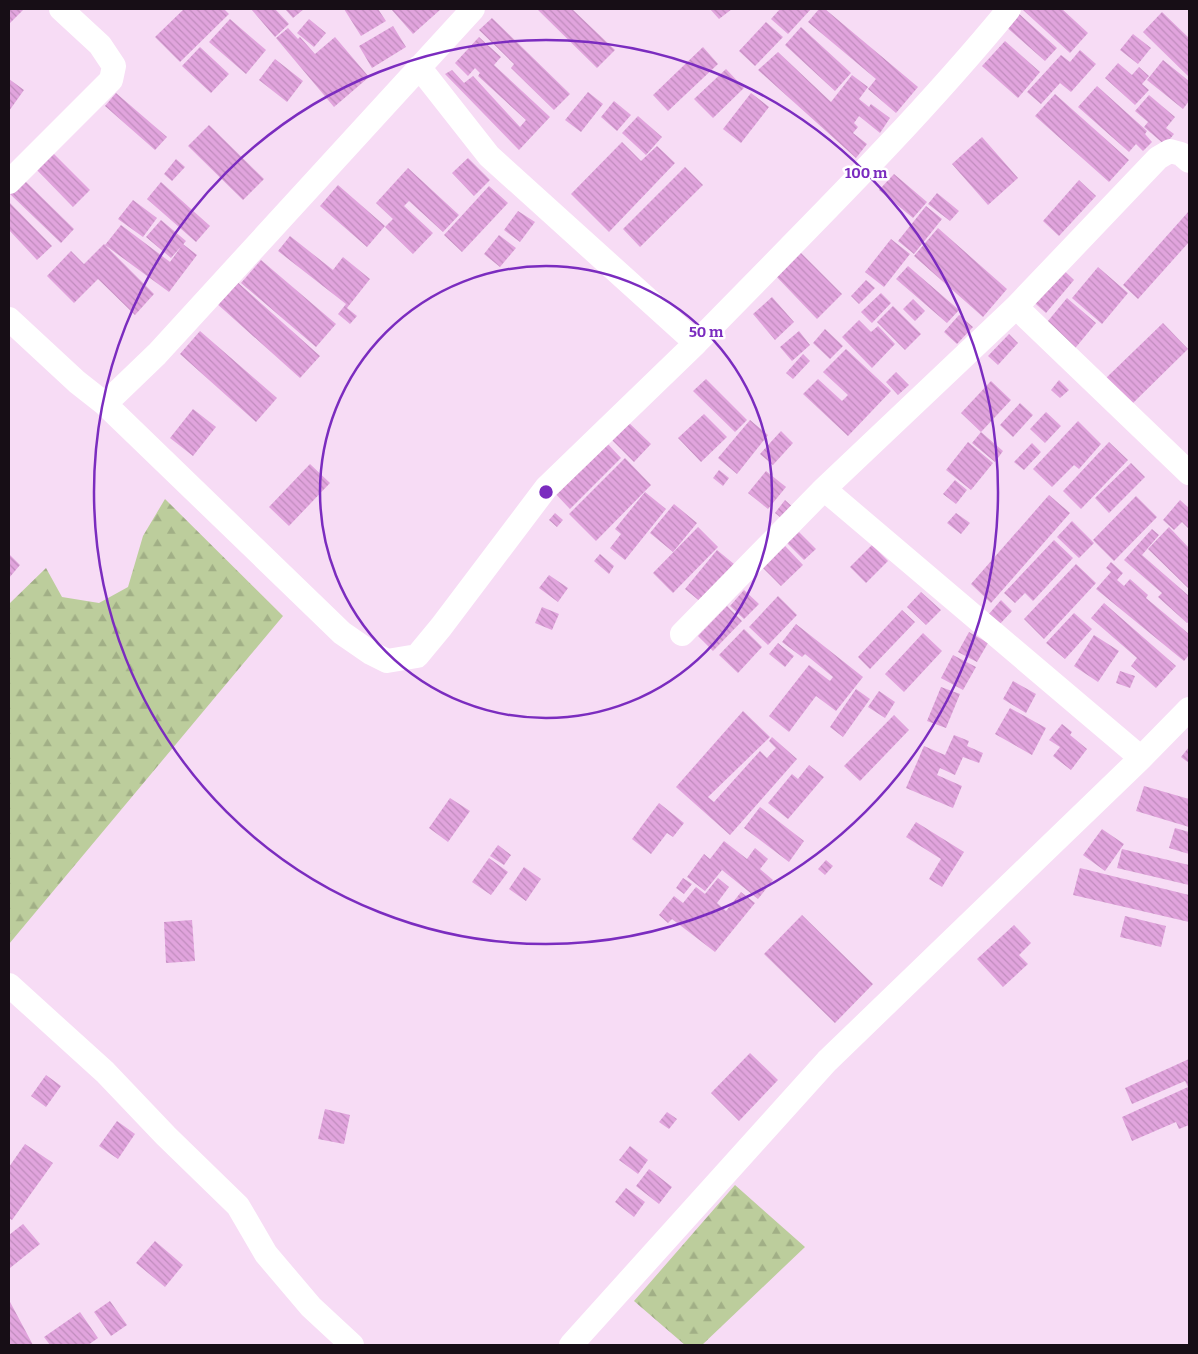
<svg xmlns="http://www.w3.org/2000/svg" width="1198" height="1354" font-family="Bitter,serif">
  <defs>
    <pattern id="forest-firs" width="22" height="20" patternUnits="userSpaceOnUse" patternTransform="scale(1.25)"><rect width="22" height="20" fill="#bccd9c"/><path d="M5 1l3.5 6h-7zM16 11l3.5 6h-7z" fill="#a1af86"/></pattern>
    <pattern id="building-back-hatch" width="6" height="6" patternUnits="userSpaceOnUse" patternTransform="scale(1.25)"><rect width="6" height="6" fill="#e1a4dd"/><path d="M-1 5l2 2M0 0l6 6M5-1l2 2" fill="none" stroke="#c08cbd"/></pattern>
  </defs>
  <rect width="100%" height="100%" fill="#f7dcf5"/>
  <!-- forest -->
  <path fill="url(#forest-firs)" d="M165,499L283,616L9,944V604L46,568L62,597L99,603L128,587L143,536Z
    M735,1185L805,1247L702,1345H685L634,1301Z"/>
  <!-- building -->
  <path fill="url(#building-back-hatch)" d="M9,9H24L9,24Z
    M184,9H224L229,14L180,62L155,37Z
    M251,9H275L289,24L275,37Z
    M285,9H304L293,18Z
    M344,9H378L386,21L361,36Z
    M391,9H441L413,34Z
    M537,9H572L615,50L597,68Z
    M710,9H732L719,19Z
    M780,9H811L788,34L771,19Z
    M819,9H825L918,87L896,113L868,89L876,79L808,22Z
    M1022,9H1062L1088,33L1070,53Z
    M1017,12L1057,48L1045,61L1004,25Z
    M1162,12L1189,38V77L1143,32Z
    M492,18L570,94L554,110L511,68L514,64L479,30Z
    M230,19L266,50L246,74L209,42Z
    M309,19L326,33L314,47L297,33Z
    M766,22L783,37L755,66L739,51Z
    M393,26L406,47L372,68L359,46Z
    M801,27L851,73L835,91L785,45Z
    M288,28L298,39L300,37L315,54L335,37L369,77L334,107L276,38Z
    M1133,34L1151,48L1138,64L1120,50Z
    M479,37L501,57L494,65L550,117L519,150L445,74L452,70L464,83L473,76L520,127L526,120L478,76L480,73L475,68L468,76L455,63Z
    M1005,41L1040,72L1018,98L982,66Z
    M200,47L229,74L211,93L182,66Z
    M703,47L718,64L668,111L653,95Z
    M1080,50L1096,64L1071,92L1060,83L1041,104L1027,92L1061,55L1070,62Z
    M778,52L831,102L852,75L868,87L859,99L869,107L871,104L890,118L880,133L859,116L854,123L858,127L853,133L867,144L856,158L758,70Z
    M275,59L303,81L287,102L259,80Z
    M1163,60L1189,81V101L1183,109L1147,80Z
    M1118,63L1132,75L1139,67L1149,76L1142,84L1149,90L1135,105L1105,78Z
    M726,69L744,88L713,118L694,99Z
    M9,79L24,90L9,111Z
    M1097,86L1147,131L1145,134L1152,142L1143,151L1136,144L1129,152L1078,107Z
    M588,92L603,104L581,132L565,120Z
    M116,93L167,137L155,150L105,106Z
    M751,93L769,107L741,143L723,129Z
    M1055,94L1129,160L1109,182L1035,116Z
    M1149,95L1175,117L1166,128L1174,134L1165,145L1144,127L1148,122L1135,111Z
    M614,101L631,115L617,131L601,117Z
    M638,116L662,137L646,155L622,133Z
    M209,125L264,179L243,200L188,146Z
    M982,137L1018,178L988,205L952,164Z
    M622,142L641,161L657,146L675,163L609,232L571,194Z
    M50,150L90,190L73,207L34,167Z
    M468,158L490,180L474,196L452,173Z
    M176,159L185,167L172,181L164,174Z
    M685,167L703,185L640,247L623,229Z
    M408,168L459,215L443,232L409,201L404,206L433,233L413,254L385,227L393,219L376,203Z
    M894,174L927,202L913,218L879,190Z
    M24,180L74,229L61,243L10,194Z
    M1079,180L1096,196L1059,236L1043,221Z
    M161,182L210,226L196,242L147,199Z
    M338,185L385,226L367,247L320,206Z
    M489,186L508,203L462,252L444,235Z
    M937,193L959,211L950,221L928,204Z
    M133,200L157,218L143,237L118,219Z
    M9,202L52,246L37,260L9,230Z
    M926,206L942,219L914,254L898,241Z
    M518,211L535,222L520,242L504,230Z
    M1189,211V242L1138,299L1123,285Z
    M161,220L186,241L171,258L146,237Z
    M121,225L170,262L183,244L197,255L169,292L105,245Z
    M938,228L1007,289L983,317L914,256Z
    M499,235L516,248L500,267L484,254Z
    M290,236L333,270L343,257L370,279L347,308L357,316L350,324L338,314L346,304L278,251Z
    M891,239L910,254L884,287L865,272Z
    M104,244L154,294L135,315L98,279L74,303L47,276L71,251L84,264Z
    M795,247L842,294L817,319L771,271Z
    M261,260L336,324L316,347L241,283Z
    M1057,264L1074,280L1046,313L1028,297Z
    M908,266L959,310L947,323L896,279Z
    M1098,267L1128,293L1102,324L1072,298Z
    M235,280L320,356L300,378L215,302Z
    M866,280L875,288L859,304L851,296Z
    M881,293L891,303L872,323L861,312Z
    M772,297L794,322L775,340L753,314Z
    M1067,298L1096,323L1072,352L1043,327Z
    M913,299L925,311L915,321L903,309Z
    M893,306L921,334L905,350L877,322Z
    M959,315L973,327L957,344L944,332Z
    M859,320L871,332L878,326L895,344L872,368L842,337Z
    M1163,323L1188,349L1132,404L1106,378Z
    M825,329L843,346L830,359L813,343Z
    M200,331L277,398L256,422L180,354Z
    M799,331L810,345L792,361L780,347Z
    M1009,334L1018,343L998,365L988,356Z
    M846,349L891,391L848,436L803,394L818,379L842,401L848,395L823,372Z
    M803,354L810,361L793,379L786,373Z
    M896,372L909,385L898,395L886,382Z
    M706,379L747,420L735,432L693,391Z
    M1059,380L1069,390L1060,398L1051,390Z
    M991,381L1011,400L981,432L961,413Z
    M1020,403L1033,415L1013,437L1000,425Z
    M193,409L216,427L193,456L170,438Z
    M1046,412L1061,426L1045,443L1030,429Z
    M704,414L727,437L701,462L678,438Z
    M626,420L651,444L634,462L610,438Z
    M750,420L768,435L737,474L718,458Z
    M1078,421L1101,444L1079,469L1074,465L1052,487L1033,469Z
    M781,431L793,443L773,465L760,454Z
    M981,432L1003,451L995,462L972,443Z
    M603,439L621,458L570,509L552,490Z
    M968,442L993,463L971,490L946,470Z
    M1109,442L1128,460L1081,509L1063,491Z
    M1032,443L1041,452L1024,470L1014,462Z
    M625,458L651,485L596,541L569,514Z
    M1131,463L1145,477L1109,513L1095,498Z
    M310,464L330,483L289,526L269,507Z
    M719,470L729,478L723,486L713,478Z
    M766,471L786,487L768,509L748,493Z
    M955,480L967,490L956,504L943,494Z
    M645,492L666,509L625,560L610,548L621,534L615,529Z
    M1049,495L1070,513L991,603L971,584Z
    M1136,496L1157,517L1114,561L1093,540Z
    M785,500L796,510L786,522L775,513Z
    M1180,500L1189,508V529L1182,522L1174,530L1163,520Z
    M674,504L697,523L673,552L650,533Z
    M555,513L563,520L557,527L549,520Z
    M956,513L970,523L961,534L947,523Z
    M1072,521L1094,543L1079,558L1057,537Z
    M698,527L718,547L673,593L653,573Z
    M1169,527L1189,548V589L1148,549Z
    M1152,529L1159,535L1142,555L1189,596V622L1187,623L1158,597L1162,593L1124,560Z
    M799,532L816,549L804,560L787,543Z
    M1054,540L1073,558L1033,601L1025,593L1015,603L1004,593Z
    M872,545L888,561L866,583L850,567Z
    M785,546L803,565L781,586L762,567Z
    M717,550L734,564L702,603L685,589Z
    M9,554L20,565L9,578Z
    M600,554L614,566L609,574L594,561Z
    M1111,562L1123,573L1117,580L1124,586L1130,579L1148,595L1146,598L1189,634V655L1184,661L1096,589L1111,572L1106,568Z
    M1076,564L1096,583L1044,639L1024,619Z
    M549,575L568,588L558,602L539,588Z
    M744,590L759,604L744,619L730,606Z
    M921,592L941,610L926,625L907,607Z
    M778,596L797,615L768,645L749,627Z
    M1001,600L1012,611L999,625L988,615Z
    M1104,603L1176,666L1156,688L1131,666L1137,658L1091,618Z
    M727,606L742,621L713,651L698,636Z
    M542,607L559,614L552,630L535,623Z
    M902,610L915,622L870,669L858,657Z
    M1074,613L1092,629L1065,659L1046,643Z
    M796,624L863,677L836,711L816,696L789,732L769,716L809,665L830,681L833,677L805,654L802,657L782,642Z
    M744,629L762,647L738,673L719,655Z
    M969,632L988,643L977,662L958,652Z
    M923,633L942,651L904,692L885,674Z
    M1094,635L1119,651L1098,682L1074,666Z
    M778,643L794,656L785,667L769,654Z
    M953,655L976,667L963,690L941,678Z
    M1120,671L1135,676L1130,688L1116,683Z
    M1013,681L1036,694L1026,713L1003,699Z
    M941,687L960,694L946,728L927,721Z
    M856,689L870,699L843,737L830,727Z
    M879,691L895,702L885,718L868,707Z
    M1010,708L1046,728L1032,755L995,734Z
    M743,711L770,737L708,797L714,802L760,751L767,758L776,748L769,741L772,737L797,759L730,835L676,787Z
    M894,715L909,730L860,781L844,766Z
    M1062,724L1072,732L1070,735L1087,749L1071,770L1053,756L1060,747L1049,740Z
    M954,735L969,741L967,746L983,753L979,763L963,757L955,775L940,768L937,775L962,786L953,808L906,788L924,746L945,755Z
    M1189,747V763L1181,757Z
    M809,765L824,777L788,819L768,803L792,774L798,779Z
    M1144,786L1189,799V827L1136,811Z
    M450,798L470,811L448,842L429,828Z
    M659,803L684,823L673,837L667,833L651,854L632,839Z
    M760,807L804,841L789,862L744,828Z
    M916,822L964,852L942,887L929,879L941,859L906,837Z
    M1175,828L1189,832V854L1169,848Z
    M1102,829L1124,844L1105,871L1083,855Z
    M724,841L747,859L755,848L768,859L760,869L773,880L758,899L722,870L705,891L687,877L704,854L710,859Z
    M498,845L511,855L504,865L490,856Z
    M1122,849L1189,865V885L1117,868Z
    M489,858L508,872L491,895L472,882Z
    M826,860L833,866L825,875L818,869Z
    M524,867L541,879L526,901L509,889Z
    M1080,868L1189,895V922L1073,895Z
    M683,878L692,884L684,894L676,888Z
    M718,878L729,887L717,903L726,911L741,892L755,903L715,952L672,919L668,923L659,915L674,896L683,903L696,887L705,894Z
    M802,915L873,984L835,1023L764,954Z
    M1125,916L1166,926L1161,947L1120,937Z
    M192,920L195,961L166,963L164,922Z
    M1014,925L1031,943L1019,955L1028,964L1003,987L977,959Z
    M750,1053L778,1080L739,1121L711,1093Z
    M1189,1059V1089L1185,1081L1132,1104L1125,1088Z
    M46,1075L61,1086L46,1107L31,1096Z
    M1188,1087L1189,1090V1125L1179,1129L1176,1122L1132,1141L1122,1117Z
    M325,1109L350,1115L344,1144L318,1139Z
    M667,1112L677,1119L669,1129L659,1122Z
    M117,1121L135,1134L118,1159L99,1146Z
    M25,1144L53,1163L12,1220L9,1218V1167Z
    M630,1146L648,1160L638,1174L619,1160Z
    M649,1169L672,1187L659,1204L636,1186Z
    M626,1188L645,1202L634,1217L615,1202Z
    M23,1224L40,1244L10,1268L9,1265V1235Z
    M155,1241L183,1265L165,1287L136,1263Z
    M9,1300L33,1345H9Z
    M110,1301L127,1325L111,1336L94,1312Z
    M80,1312L98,1338L88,1345H50L44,1337Z"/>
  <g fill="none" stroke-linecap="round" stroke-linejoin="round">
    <!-- street -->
    <path stroke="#fff" stroke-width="24" d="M419,67L489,156L696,343C802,234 912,127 1009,9
      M9,182L111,80L114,66L100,45L61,9
      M1016,307L1189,473
      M9,319L77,382L105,404L157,354L473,9
      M105,404L342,633L371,653L387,661L417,656L441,627L546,488L696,343
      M824,489L1141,758
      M682,634L824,489L1016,307L1158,158L1170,151L1181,154L1189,161
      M9,985L105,1072L166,1136L238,1206L266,1254L311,1307L352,1345
      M571,1345L827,1061L1141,758L1189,709"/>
  </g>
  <!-- distance rings -->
  <g fill="none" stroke="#7b2cbf" stroke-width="2.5">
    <circle cx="546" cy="492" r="226"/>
    <circle cx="546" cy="492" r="452"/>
  </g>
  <circle cx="546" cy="492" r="8" fill="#7b2cbf" stroke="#fff" stroke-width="2.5"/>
  <g font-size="15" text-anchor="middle" font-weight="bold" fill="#7b2cbf" stroke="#fff" stroke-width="5" stroke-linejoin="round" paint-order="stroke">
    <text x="866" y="178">100 m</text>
    <text x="706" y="337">50 m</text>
  </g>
  <!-- border -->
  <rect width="1198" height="1354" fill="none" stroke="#170e16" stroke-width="20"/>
</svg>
